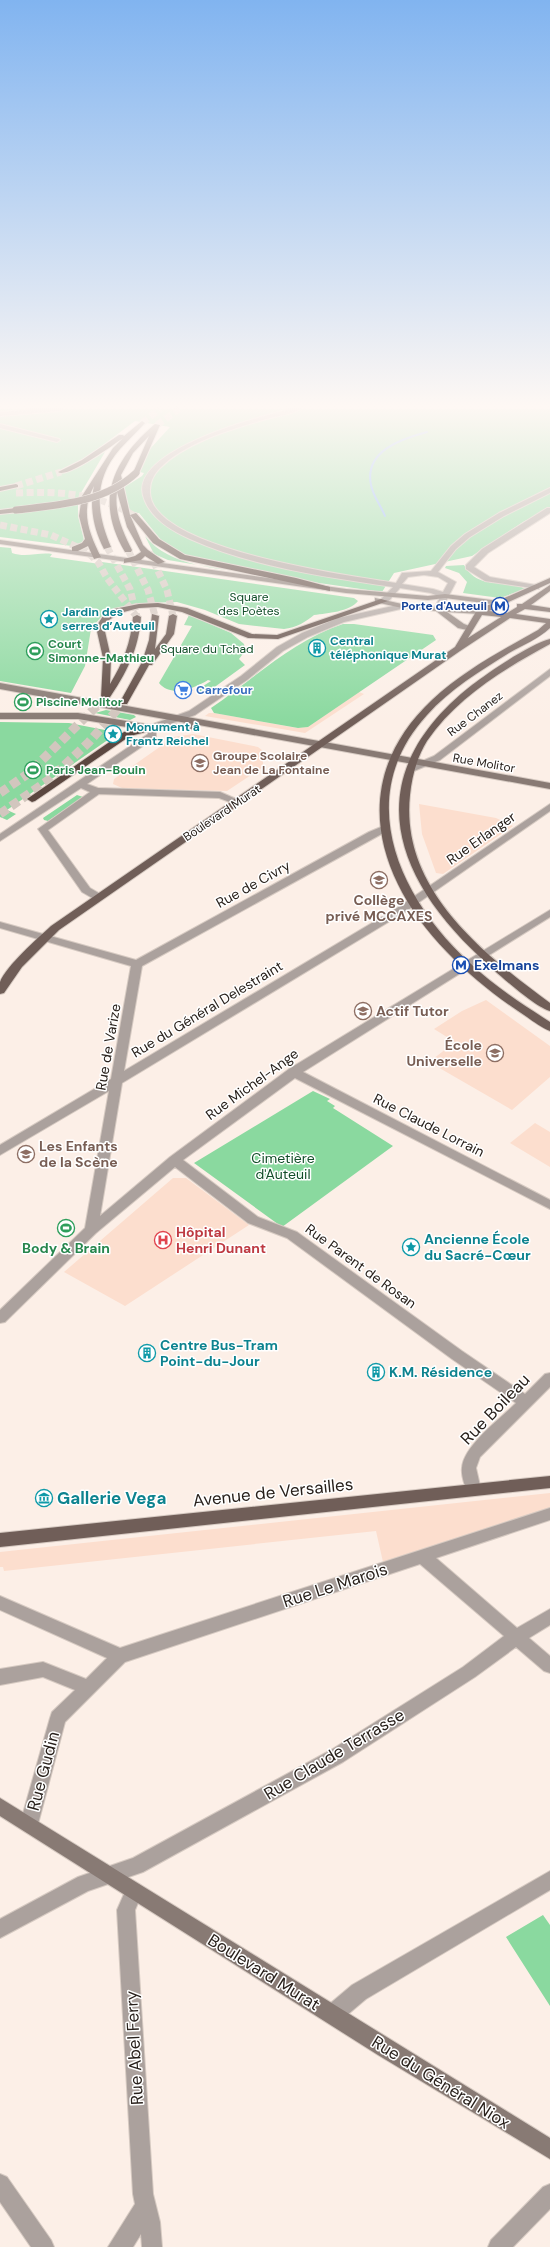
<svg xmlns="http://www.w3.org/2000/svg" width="550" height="2247" font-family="'DM Sans',sans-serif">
  <rect width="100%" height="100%" fill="#fcefe7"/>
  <!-- built -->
  <path fill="#fcdece" d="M359,692L364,694L305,733L205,716L209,713H214L297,728L308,727Z
    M193,734L258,747L263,751V767L227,791L122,788L113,784L114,779L174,737Z
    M419,804L496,818L513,826L443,874L436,873L422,834Z
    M486,1000L550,1046V1077L512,1110L429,1062L455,1042L434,1029L462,1011Z
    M535,1123L550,1132V1167L510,1143Z
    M173,1178H186L249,1225L125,1306L64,1272Z
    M550,1493V1509L383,1562L376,1531L4,1571L3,1567H0V1552Z"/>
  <!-- green -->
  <path fill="#8ad99f" d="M0,409H550V508L523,522L472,556L394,573L382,592L319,583L204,561L191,558L166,546L139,513L131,514L123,488L142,476L144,473L140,472L149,450L170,427L135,421L87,457L58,471L63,473L105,452L78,498V516L84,540L82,543L72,546L0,537Z
    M145,536C175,573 234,567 276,578L168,560L154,554Z
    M0,547L11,548L12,553C26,558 38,552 52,554L50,557L100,564L102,562L354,598L358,601C349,612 328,613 314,615C307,621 296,628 284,629L239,624L205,610L177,602L143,603L120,607L101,617L91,629L85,666L71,693L0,681Z
    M464,565C480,593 507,576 525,589L500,598L463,593L467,582L459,573L445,568L446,566Z
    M189,615L231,633L244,644L245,651L239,659L245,665L205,694L197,690L211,681L208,680C195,688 171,698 159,683L192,626L184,625Z
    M343,624H354L433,635L436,640L308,727L298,728L214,713L211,708C255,678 292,641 343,624Z
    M106,710L134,715L136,717L130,720L95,713Z
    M0,722L69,723L110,731L112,737L7,810L16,814L7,820L0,817Z
    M77,795L83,797L48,821L44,820L43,818Z
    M313,1091L330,1099L327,1101L335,1106L333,1108L393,1146L282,1227L194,1163Z
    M543,1915L550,1925V2006L506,1937Z"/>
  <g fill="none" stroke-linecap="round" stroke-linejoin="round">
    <!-- stream -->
    <path stroke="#86b4fd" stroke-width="2" d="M385,516C381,506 373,496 371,485C364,451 401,439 427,432"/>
    <!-- highway-tunnel-far1 -->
    <path stroke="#d2c6be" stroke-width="7" stroke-dasharray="7 3.5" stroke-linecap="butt" d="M142,423L160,409
      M157,425L179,409
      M16,486L61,472
      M16,493C58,491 97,493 133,515
      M0,525L51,535L86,551L98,562L107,578L137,617
      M107,547L130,589L137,617
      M128,550L148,590L155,616
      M149,552L167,590L173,616"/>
    <!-- highway-tunnel -->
    <path stroke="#d2c6be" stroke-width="9" stroke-dasharray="9 4.5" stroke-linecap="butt" d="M0,793L29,773L105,698
      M0,814L50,779L89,742L124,702"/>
    <!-- street casing -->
    <g stroke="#d6cac2" stroke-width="2">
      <path id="street" d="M38,409H63L60,411L0,416V412Z
        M290,409H300C292,415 276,416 266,419C230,430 186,442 160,468C154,474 150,482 150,490C146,549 351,576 396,583L402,573L431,571L451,546L465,534L499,513L548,489L550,488V493L504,516L470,537L456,549L438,572L456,582L442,609L438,611L434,609L440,597L431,593L400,588L387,603H381V599L393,587C325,577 253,567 190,539C172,531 153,520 145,501C121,452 259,417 290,409ZM424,575L438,577L448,583L443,592L433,589L402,584L408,577Z
        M0,424L59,439L60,440L57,442L0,428Z
        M547,508H550V513L488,553L474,567L490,577L536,585H539V589L485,581L466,569V565L482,549Z
        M402,604H405V608L344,622L308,637L283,651L247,680L195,715L156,729V737L87,784L98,788L220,792L243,802L238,805L219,798L99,794L48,830L90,888L102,895V899H94L82,892L38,829L90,792L81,788L0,841V834L148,734V726L189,711L241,676L277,647L302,633L338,618Z
        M550,669V676L440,760L414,771H408V767L434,756Z
        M550,804V811L405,912L122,1083L100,1216L170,1157L289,1069L550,910V917L303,1072L550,1200V1209L295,1078L183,1160L258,1217L297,1232L462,1351L525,1394L545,1374L550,1373V1387L480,1457L476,1468L481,1490L479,1494L474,1496L469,1494C465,1488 461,1475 462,1468C463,1446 501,1418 516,1403L452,1359L287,1238L248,1223L175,1167L96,1233L5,1322L0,1323V1310L85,1228L109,1091L0,1155V1145L111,1079L131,966L0,928V922L136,960L369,832L381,827H387V831L142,966L124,1071L397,908Z
        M550,1508V1520L436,1558L517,1628L550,1609V1625L529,1638L550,1656V1673L544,1671L516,1647L475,1677L343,1762L143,1872L88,1891L0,1938V1919L78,1877L133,1858L331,1750L463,1667L504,1636L420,1564L125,1662L65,1722L38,1824L35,1830L29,1833L23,1830L20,1824L50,1718L52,1712L75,1690L43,1677L0,1685V1669L43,1662L86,1679L107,1658L0,1610V1596L120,1648Z
        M550,1871V1890L366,1999L340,2021L333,2024L326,2021L323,2014L326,2007L352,1985Z
        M134,1882L140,1885L143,1891L135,1910L153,2194L160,2222L162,2247H142L141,2234L133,2247H108L135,2204L133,2194L117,1910L128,1885Z
        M0,2174L7,2177L51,2240L54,2247H31L0,2202Z
        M550,2184V2209L513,2247H488L491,2240L543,2187Z"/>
    </g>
    <!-- secondary casing -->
    <g stroke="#d6cac2" stroke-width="2">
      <path id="secondary" d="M0,540L346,589L428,596L445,594L499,601L503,603L499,605L445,598L428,600L346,593L0,544Z
        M375,598L402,604L480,610L484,612L480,614L447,612L464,624L472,627V631L458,628L436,611L402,608L375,602Z
        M0,683L550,783V789L199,725L198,728L195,729L151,731L78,719H0V713H78L151,725L192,724L0,689Z
        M0,1798L550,2138V2159L378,2055L0,1816Z"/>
    </g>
    <!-- primary casing -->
    <g stroke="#d6cac2" stroke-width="2">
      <path id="primary" d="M550,578V583L489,611L507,613L517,607V604H522L550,585V591L531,605L550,608V612L525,609L516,614L550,619V628C538,639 523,645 509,653C480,671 450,689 427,715C352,797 399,898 470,963C494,986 522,1004 550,1022V1031C542,1028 534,1022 527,1017C498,998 471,977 447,952C374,877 348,779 432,700C463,671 501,651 538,630L546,623L510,618L460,651L59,930L22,967L4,993L0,994C0,991 0,985 0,982C6,966 38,938 51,926L455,647L477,610ZM482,615L501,617L468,638Z
        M550,639V644C504,669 457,697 427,741C417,757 412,776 410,795C400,888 482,953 550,1003V1011C536,1008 493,970 481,958C387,871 361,772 472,685C489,672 530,644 550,639Z
        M550,1476V1488L0,1547V1533Z"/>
    </g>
    <!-- highway casing -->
    <g stroke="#d6cac2" stroke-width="2">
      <path id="highway" d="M142,421L145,423C137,432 128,440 120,449C93,480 96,512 111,547L104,549C94,530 89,507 94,486C80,511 89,533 101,557L94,559L88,546L78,551H72V547L82,543L85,539L79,516L82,496L113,448L123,438C113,445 67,479 58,472L82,460L119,435H123L124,436Z
        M155,424L160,425L139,473L136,475L133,473L149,436L133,453L121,475L130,515L136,513L159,539L185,555L296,578L330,587V591L180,559L153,543L130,515L143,545L148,550L165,562L158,564L145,556L141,560L124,563V559L135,556L141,552L127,527L117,492C114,513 123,532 132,550L131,552H125C94,500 113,460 155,424Z
        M16,484L18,485V487L0,491V487Z
        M16,508H19V512L0,514V510Z
        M381,599L388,601L278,639L248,638L182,612L158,607L139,608L120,613L109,620L104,627L111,658L110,684C123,663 131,642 133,617L137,615L141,617C139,649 126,674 108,700L101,698L103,658L96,627L103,616L114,609L139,604L158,603L187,608L252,634L277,635Z
        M152,614L159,616L155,649L166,634L169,616L173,614L177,616L174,634L152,665H149L127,704H121L120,702L142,662L149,640Z
        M151,725L155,728L154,730L130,736L35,801L32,802L27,799L124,732Z"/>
    </g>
    <!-- street -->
    <use href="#street" fill="#aba19d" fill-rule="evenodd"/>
    <!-- secondary -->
    <use href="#secondary" fill="#887a74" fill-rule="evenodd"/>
    <!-- primary -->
    <use href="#primary" fill="#705e58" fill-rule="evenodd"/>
    <!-- highway -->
    <use href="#highway" fill="#5b4740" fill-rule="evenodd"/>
    <!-- highway-bridge casing -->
    <g stroke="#d6cac2" stroke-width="8" stroke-linecap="butt">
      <path id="highway-bridge" d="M16,510C57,505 104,503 136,473"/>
    </g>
    <!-- highway-bridge -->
    <use href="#highway-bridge" stroke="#5b4740" stroke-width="7"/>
  </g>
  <!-- sky -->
  <linearGradient id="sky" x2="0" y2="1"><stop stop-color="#81b4f0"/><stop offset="0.56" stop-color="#fef8f4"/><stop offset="1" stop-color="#fef8f4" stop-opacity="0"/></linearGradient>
  <rect width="550" height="724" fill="url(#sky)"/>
  <!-- icons -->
  <defs>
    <g id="metro-ring" transform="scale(0.9)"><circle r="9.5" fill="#fff" stroke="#1a4fb4" stroke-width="1.5"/><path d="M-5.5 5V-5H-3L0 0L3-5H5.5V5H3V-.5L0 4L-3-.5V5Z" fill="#1a4fb4"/></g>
    <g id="sight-ring" transform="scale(0.9)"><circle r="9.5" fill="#fff" stroke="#0f9aa8" stroke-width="1.5"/><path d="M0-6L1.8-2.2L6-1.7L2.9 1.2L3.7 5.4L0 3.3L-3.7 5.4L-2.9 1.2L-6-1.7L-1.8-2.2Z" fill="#0f9aa8"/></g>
    <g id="building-ring" transform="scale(0.9)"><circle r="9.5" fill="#fff" stroke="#0f9aa8" stroke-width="1.5"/><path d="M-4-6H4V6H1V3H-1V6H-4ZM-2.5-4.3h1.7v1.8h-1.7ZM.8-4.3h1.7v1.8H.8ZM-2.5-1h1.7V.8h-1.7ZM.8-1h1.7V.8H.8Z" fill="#0f9aa8"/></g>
    <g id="stadium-ring" transform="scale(0.9)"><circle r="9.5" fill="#fff" stroke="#2e9e5b" stroke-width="1.5"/><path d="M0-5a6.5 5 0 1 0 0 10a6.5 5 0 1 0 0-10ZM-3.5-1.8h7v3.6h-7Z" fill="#2e9e5b"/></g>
    <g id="supermarket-ring" transform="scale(0.9)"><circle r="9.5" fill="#fff" stroke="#3f7fe0" stroke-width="1.5"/><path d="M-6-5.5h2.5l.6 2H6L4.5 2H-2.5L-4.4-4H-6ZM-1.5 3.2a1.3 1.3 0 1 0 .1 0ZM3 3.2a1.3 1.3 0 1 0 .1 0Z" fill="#3f7fe0"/></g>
    <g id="school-ring" transform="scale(0.9)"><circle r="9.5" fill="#fff" stroke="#8d6e63" stroke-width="1.5"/><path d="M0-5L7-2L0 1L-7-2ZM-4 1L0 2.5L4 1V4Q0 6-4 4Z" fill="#8d6e63"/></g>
    <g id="hospital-ring" transform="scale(0.9)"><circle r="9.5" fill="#fff" stroke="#e0444e" stroke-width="1.5"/><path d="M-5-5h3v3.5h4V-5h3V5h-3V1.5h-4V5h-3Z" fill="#e0444e"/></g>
    <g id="museum-ring" transform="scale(0.9)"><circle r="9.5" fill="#fff" stroke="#0f9aa8" stroke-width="1.5"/><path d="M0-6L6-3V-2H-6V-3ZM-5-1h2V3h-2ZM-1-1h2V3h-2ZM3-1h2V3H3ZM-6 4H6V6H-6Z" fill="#0f9aa8"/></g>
  </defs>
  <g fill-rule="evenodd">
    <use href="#metro-ring" x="500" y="606"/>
    <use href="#sight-ring" x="49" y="619"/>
    <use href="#building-ring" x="317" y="648"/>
    <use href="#stadium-ring" x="35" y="651"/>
    <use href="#supermarket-ring" x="183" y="690"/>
    <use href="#stadium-ring" x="23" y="702"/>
    <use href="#sight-ring" x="113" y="734"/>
    <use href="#school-ring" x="200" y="763"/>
    <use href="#stadium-ring" x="33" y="770"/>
    <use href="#school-ring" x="379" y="880"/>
    <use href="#metro-ring" x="461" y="965"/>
    <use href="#school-ring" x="363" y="1011"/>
    <use href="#school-ring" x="495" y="1053"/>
    <use href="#school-ring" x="26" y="1154"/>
    <use href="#stadium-ring" x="66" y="1228"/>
    <use href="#hospital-ring" x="163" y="1240"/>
    <use href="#sight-ring" x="411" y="1247"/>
    <use href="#building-ring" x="147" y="1353"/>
    <use href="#building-ring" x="376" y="1372"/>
    <use href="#museum-ring" x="44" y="1498"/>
  </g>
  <g text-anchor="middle" stroke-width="3" stroke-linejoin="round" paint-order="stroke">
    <!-- far-park labels -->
    <g font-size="12" fill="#114e28" stroke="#fff">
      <text x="249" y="601">Square<tspan x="249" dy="14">des Poètes</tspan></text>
      <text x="207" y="653">Square du Tchad</text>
    </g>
    <!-- far-transit labels -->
    <g font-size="12" font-weight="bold" fill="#164399" stroke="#fff" text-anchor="end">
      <text x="487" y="610">Porte d'Auteuil</text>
    </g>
    <!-- far-culture labels -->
    <g font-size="12" font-weight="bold" fill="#0d838f" stroke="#fff" text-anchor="start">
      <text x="62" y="616">Jardin des<tspan x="62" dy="14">serres d’Auteuil</tspan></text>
      <text x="330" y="645">Central<tspan x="330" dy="14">téléphonique Murat</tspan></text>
      <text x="126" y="731">Monument à<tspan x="126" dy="14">Frantz Reichel</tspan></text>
    </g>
    <!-- far-leisure labels -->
    <g font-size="12" font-weight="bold" fill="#27864d" stroke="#fff" text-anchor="start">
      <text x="48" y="648">Court<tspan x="48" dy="14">Simonne-Mathieu</tspan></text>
      <text x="36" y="706">Piscine Molitor</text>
      <text x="46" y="774">Paris Jean-Bouin</text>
    </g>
    <!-- far-shop labels -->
    <g font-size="12" font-weight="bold" fill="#366cbe" stroke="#fff" text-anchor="start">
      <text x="196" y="694">Carrefour</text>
    </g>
    <!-- far-street labels -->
    <g font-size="12" fill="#28201b" stroke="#fff">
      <text transform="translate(475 714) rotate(-37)" y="4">Rue Chanez</text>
      <text transform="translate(484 763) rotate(10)" y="4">Rue Molitor</text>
      <text transform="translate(222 813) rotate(-34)" y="4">Boulevard Murat</text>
    </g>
    <!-- far-education labels -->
    <g font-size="12" font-weight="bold" fill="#785e54" stroke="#fff" text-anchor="start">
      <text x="213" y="760">Groupe Scolaire<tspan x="213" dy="14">Jean de La Fontaine</tspan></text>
    </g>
    <!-- street labels -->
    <g font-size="14" fill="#28201b" stroke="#fff">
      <text transform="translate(481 838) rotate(-35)" y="5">Rue Erlanger</text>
      <text transform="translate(253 884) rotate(-29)" y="5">Rue de Civry</text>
      <text transform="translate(207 1009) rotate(-31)" y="5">Rue du Général Delestraint</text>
      <text transform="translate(108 1047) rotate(-80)" y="5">Rue de Varize</text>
      <text transform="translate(252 1084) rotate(-36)" y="5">Rue Michel-Ange</text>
      <text transform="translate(429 1125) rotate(27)" y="5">Rue Claude Lorrain</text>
      <text transform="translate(361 1266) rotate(36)" y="5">Rue Parent de Rosan</text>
    </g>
    <!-- education labels -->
    <g font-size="14" font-weight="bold" fill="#785e54" stroke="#fff" text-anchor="start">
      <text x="379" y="905" text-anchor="middle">Collège<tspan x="379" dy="16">privé MCCAXES</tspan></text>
      <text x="376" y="1016">Actif Tutor</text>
      <text x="482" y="1050" text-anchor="end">École<tspan x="482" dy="16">Universelle</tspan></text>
      <text x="39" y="1151">Les Enfants<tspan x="39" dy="16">de la Scène</tspan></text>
    </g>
    <!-- transit labels -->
    <g font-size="14" font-weight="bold" fill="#164399" stroke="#fff" text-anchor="start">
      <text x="474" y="970">Exelmans</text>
    </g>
    <!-- park labels -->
    <g font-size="14" fill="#114e28" stroke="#fff">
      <text x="283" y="1163">Cimetière<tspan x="283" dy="16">d'Auteuil</tspan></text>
    </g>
    <!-- health labels -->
    <g font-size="14" font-weight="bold" fill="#be3a42" stroke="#fff" text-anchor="start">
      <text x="176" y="1237">Hôpital<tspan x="176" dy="16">Henri Dunant</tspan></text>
    </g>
    <!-- culture labels -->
    <g font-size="14" font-weight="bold" fill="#0d838f" stroke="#fff" text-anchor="start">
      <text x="424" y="1244">Ancienne École<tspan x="424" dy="16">du Sacré-Cœur</tspan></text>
      <text x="160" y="1350">Centre Bus-Tram<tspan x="160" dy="16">Point-du-Jour</tspan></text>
      <text x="389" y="1377">K.M. Résidence</text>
    </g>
    <!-- leisure labels -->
    <g font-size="14" font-weight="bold" fill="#27864d" stroke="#fff">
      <text x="66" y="1253">Body &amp; Brain</text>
    </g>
    <!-- near-street labels -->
    <g font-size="17" fill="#28201b" stroke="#fff">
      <text transform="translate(495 1409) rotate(-46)" y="6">Rue Boileau</text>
      <text transform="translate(273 1492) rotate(-6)" y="6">Avenue de Versailles</text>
      <text transform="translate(335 1585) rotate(-18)" y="6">Rue Le Marois</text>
      <text transform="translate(334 1754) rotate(-31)" y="6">Rue Claude Terrasse</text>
      <text transform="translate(43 1771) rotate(-75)" y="6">Rue Gudin</text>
      <text transform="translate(264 1972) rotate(32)" y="6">Boulevard Murat</text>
      <text transform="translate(134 2048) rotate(-93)" y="6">Rue Abel Ferry</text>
      <text transform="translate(441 2082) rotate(32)" y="6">Rue du Général Niox</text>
    </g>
    <!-- near-culture labels -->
    <g font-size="17" font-weight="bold" fill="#0d838f" stroke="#fff" text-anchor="start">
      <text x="57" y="1504">Gallerie Vega</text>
    </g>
  </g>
</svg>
